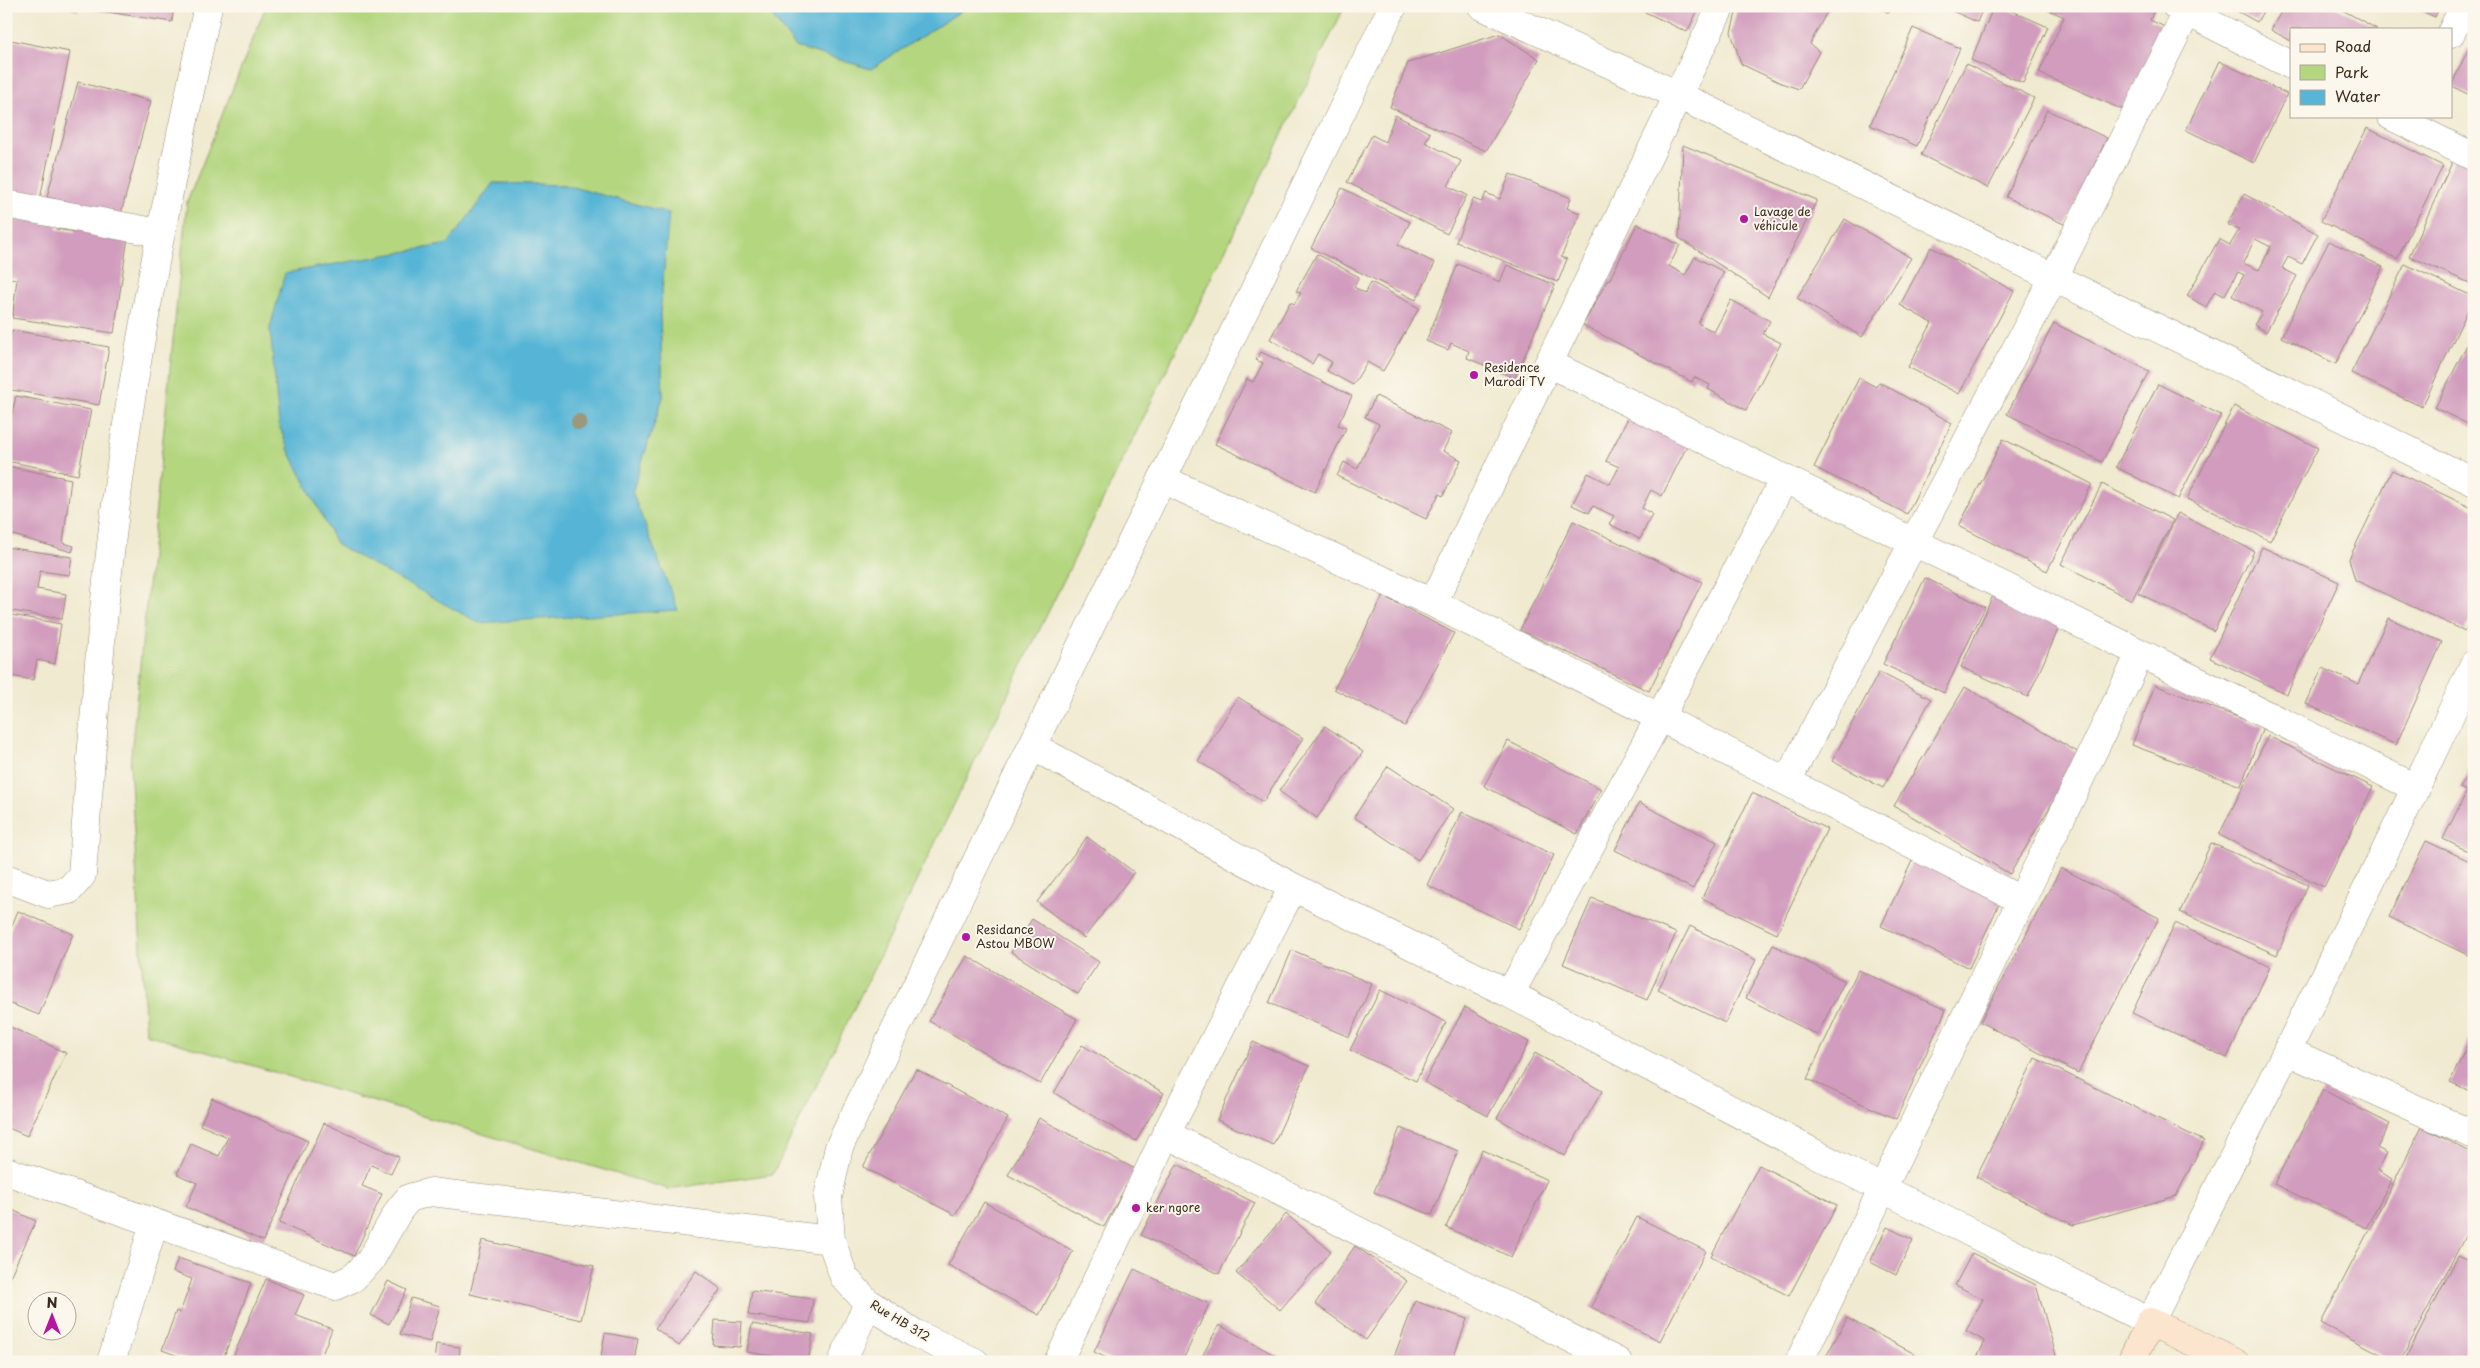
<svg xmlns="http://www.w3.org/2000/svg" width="2480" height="1368" font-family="'Playpen Sans',sans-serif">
  <rect width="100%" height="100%" fill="#fbf7ec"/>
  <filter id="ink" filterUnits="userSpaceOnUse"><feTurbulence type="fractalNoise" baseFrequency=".02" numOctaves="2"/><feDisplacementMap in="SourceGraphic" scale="10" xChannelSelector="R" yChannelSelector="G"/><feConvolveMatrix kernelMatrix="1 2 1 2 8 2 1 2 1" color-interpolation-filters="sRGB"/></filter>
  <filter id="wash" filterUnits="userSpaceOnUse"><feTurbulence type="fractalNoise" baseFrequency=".0096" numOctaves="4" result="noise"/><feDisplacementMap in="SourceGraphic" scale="20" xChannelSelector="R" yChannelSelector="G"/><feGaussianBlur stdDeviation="1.12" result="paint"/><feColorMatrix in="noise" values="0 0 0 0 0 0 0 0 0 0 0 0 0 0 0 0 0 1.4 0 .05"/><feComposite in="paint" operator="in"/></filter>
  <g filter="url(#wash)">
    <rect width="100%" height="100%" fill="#f0ead0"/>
    <!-- green -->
    <path fill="#b4d67f" stroke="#78804e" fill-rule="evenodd" d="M266,6H764L796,47L871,69L961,11L964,6H1345L773,1174L668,1189L146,1034L130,764L187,202ZM494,183L565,185L607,197L660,315L663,397L632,492L677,610L337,545L289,451L279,425L423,249L449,244Z"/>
    <!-- water -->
    <path fill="#57b5d6" stroke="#49707a" d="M764,6H964L961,11L871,69L796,47Z
      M493,183L565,185L669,213L660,315L663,397L632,492L678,610L479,623L337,545L289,451L279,425L270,328L285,273L448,244Z"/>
    <g id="blocks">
      <!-- building -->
      <path fill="#d19cbd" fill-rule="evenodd" d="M60,6H79L78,11Z
        M88,6H174L172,22L88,9Z
        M1645,6H1700L1687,32L1643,11Z
        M1738,6H1830L1810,44L1819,52L1799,89L1781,83L1741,64L1731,32Z
        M1876,6H1893L1889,13Z
        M1941,6H1984L1977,22Z
        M1994,6H2001L2048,27L2023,83L1971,60Z
        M2040,6H2156L2150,20L2165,27L2128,112L2039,73L2064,17Z
        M2228,6H2266L2257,22Z
        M2284,6H2335L2377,29H2291V41L2271,30Z
        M2409,6H2440L2435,17Z
        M1913,28L1960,48L1917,146L1870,125Z
        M1499,34L1539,59L1486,151L1390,107L1408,63Z
        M2474,37V97L2451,86Z
        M6,39L70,52L40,199L6,193Z
        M2219,61L2287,94L2254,163L2186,130Z
        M1966,64L2034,98L1988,188L1921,155Z
        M78,82L151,101L120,217L47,197Z
        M2047,110L2107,138L2066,225L2006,197Z
        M1395,115L1430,133L1425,142L1461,161L1448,186L1467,195L1447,234L1347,182L1372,135L1385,142Z
        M2367,128L2443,166L2397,259L2321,221Z
        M1683,145L1817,200L1768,297L1679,238Z
        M2456,154L2474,162V285L2409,256Z
        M1510,174L1571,198L1567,208L1580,213L1561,257L1567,259L1558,282L1456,242L1473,199L1482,202L1486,193L1500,199Z
        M1342,188L1410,222L1398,245L1435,263L1416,300L1311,248Z
        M2244,194L2318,234L2302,264L2288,257L2282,268L2297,276L2266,332L2254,325L2262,312L2232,296L2244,275L2238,272L2224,296L2215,291L2206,307L2187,296L2219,239L2230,245L2239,230L2227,224ZM2255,239L2271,247L2259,270L2243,263Z
        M6,217L58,220L56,229L75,232L76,222L129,230L114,333L12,318L17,279L6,278Z
        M1845,219L1911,258L1862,337L1797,298Z
        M1637,224L1680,245L1669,266L1685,275L1695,257L1724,272L1698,323L1714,332L1731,300L1770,321L1763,334L1781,343L1746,410L1708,389L1710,385L1694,377L1692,382L1583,325L1608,279H1610Z
        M2329,241L2383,267L2336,364L2281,337Z
        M1931,247L2014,291L1959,394L1908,367L1932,323L1900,305Z
        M1317,254L1359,277L1354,287L1365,293L1371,282L1419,308L1383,371L1367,362L1353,385L1327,371L1332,362L1318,354L1312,364L1270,339L1290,302L1294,304L1301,293L1296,291Z
        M1458,264L1500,282L1507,265L1555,285L1515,378L1467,358L1469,351L1451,343L1448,350L1426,341Z
        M2405,264L2474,297L2422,407L2351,373Z
        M2054,323L2149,371L2102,462L2007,414Z
        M12,330L109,347L99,405L6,389V344H9Z
        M2474,331V427L2435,408Z
        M1261,352L1352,396L1338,425L1346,428L1315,492L1215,444L1247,379L1253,382L1263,363L1256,360Z
        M1859,378L1876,387L1879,382L1952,423L1907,514L1814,467Z
        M2158,384L2221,415L2178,499L2116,467Z
        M16,396L91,410L78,475L6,461V413L12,414Z
        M1376,396L1452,433L1443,451L1461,460L1443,496L1439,494L1426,519L1337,476L1344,462L1357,469L1379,424L1365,417Z
        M2234,406L2318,448L2270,541L2187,499Z
        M1632,410L1690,440L1662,496L1651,490L1642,508L1652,514L1640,539L1609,524L1614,516L1593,506L1589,513L1572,505L1588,473L1610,484L1619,467L1606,461Z
        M2003,439L2092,484L2047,571L1959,526Z
        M6,466L71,479L63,543L74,546L72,552L6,533Z
        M2392,470L2474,509V612L2465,631L2355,580L2349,559Z
        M2102,484L2173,520L2132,600L2061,564Z
        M2178,513L2254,551L2214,631L2138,593Z
        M1573,521L1702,582L1649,691L1520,630Z
        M6,547L72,557L69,575L40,571L37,589L66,594L62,619L6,610Z
        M2262,547L2339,582L2287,694L2210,658Z
        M1925,578L1985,607L1944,693L1883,664Z
        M1995,591L2062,621L2028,697L1961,667Z
        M1383,596L1454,633L1405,726L1334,689Z
        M6,614L61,624L55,664L37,660L33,680L6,675Z
        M2388,618L2442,642L2396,745L2306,704L2322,668L2358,684Z
        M1879,672L1931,699L1883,788L1832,761Z
        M2155,685L2263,727L2241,786L2132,745Z
        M1965,687L2081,754L2010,874L1894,806Z
        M1238,697L1303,738L1263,802L1198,761Z
        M1325,726L1363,752L1317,818L1279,791Z
        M2268,736L2373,787L2324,887L2219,835Z
        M1508,741L1601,789L1577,834L1484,786Z
        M2474,761V854L2443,839L2467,791L2460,788Z
        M1388,766L1453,809L1418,860L1354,817Z
        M1752,793L1827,829L1777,934L1702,898Z
        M1639,803L1717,842L1693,889L1615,850Z
        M1462,812L1554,855L1519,929L1427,885Z
        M1087,837L1134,872L1084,938L1037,902Z
        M2426,841L2474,863V958L2389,917Z
        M2211,843L2308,885L2277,955L2180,912Z
        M1913,859L2001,900L1969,968L1881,926Z
        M2061,868L2159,918L2078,1073L1980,1022Z
        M1592,898L1676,933L1647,1000L1563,964Z
        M18,911L73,934L39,1015L6,1002V940Z
        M1032,919L1099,962L1078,994L1011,952Z
        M2175,923L2270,967L2227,1058L2132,1013Z
        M1690,926L1756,960L1725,1023L1658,990Z
        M1773,945L1845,981L1817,1035L1746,998Z
        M1292,950L1372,984L1349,1037L1269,1003Z
        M967,956L1077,1019L1040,1084L929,1021Z
        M1858,970L1946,1010L1896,1119L1807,1079Z
        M1380,990L1446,1022L1416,1081L1350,1050Z
        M1465,1007L1529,1042L1488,1116L1424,1082Z
        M6,1025L66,1053L27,1136L6,1127Z
        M2474,1031V1093L2450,1082Z
        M1253,1042L1309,1066L1273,1145L1217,1120Z
        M1082,1045L1164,1093L1136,1141L1054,1093Z
        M1535,1053L1602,1091L1565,1156L1497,1118Z
        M2035,1058L2204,1141L2176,1196L2073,1225L1976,1177Z
        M916,1069L1008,1118L955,1215L863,1167Z
        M2323,1090L2390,1124L2377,1148L2387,1153L2378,1170L2392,1179L2366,1228L2274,1184Z
        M212,1098L308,1141L263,1241L186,1207L197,1183L177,1174L191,1144L219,1156L228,1137L200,1125Z
        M1039,1118L1135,1169L1104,1227L1008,1175Z
        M324,1123L399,1157L391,1174L371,1165L362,1186L382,1194L354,1256L279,1223Z
        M2422,1127L2474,1154V1219L2400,1362H2396L2321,1323Z
        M1400,1128L1458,1151L1432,1215L1374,1192Z
        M1482,1150L1547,1180L1511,1257L1446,1227Z
        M1177,1164L1255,1203L1219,1274L1141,1235Z
        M1759,1165L1837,1205L1789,1296L1711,1256Z
        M984,1202L1073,1251L1039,1315L948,1265Z
        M6,1207L36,1221L6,1285Z
        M1286,1214L1331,1251L1280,1310L1236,1273Z
        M1637,1217L1706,1251L1660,1341L1591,1307Z
        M1887,1227L1913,1240L1896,1275L1870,1262Z
        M482,1240L594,1266L581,1320L470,1294Z
        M1355,1246L1407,1281L1366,1340L1315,1304Z
        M1972,1253L2036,1285L2058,1362H1975L1985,1341L1966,1331L1983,1299L1955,1285Z
        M2458,1256L2474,1263V1362H2404Z
        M178,1258L251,1283L222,1362H195L162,1350L176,1311L180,1313L192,1279L173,1272Z
        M1134,1269L1209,1304L1182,1362H1115L1094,1352Z
        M696,1271L721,1289L679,1346L655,1328Z
        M266,1279L304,1295L295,1315L332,1329L319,1362H231Z
        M388,1281L407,1290L389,1324L371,1315Z
        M752,1291L813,1299L810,1323L748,1315Z
        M411,1298L440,1306L430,1342L400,1334Z
        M1415,1301L1467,1319L1452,1362H1392Z
        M1847,1318L1930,1362H1823Z
        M715,1320L742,1322L740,1347L713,1345Z
        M752,1324L813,1334L808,1362L747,1352Z
        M1219,1325L1284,1360V1362H1199Z
        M6,1333L12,1336L6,1347Z
        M605,1333L638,1339L634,1362H600Z
        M436,1344L460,1347L459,1362H434Z"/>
    </g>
  </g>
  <g filter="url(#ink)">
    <use href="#blocks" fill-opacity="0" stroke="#968a77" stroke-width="1"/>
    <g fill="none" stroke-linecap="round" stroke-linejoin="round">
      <!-- street casing -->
      <g stroke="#968a77" stroke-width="29">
        <path id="street" d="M1482,6L1678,95L2474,482
          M2176,6L2291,65
          M2451,33L2464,6
          M2391,116L2474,157
          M6,204L159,233
          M1550,364L2416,788
          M1162,479L1433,603L2021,900
          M1433,603L1721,6
          M1032,746L1293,887L1510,994L1883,1189L2150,1322C2261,1104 2371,886 2474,664
          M1787,781L2054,277L2190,6
          M6,878L48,894L69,890L82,875C94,718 105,561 130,405C151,271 180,139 208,6
          M1510,994L1660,717L1784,479
          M2287,1051L2474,1135
          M1166,1134L1618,1362
          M6,1171L335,1286L353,1278L370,1261L399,1210L409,1198L431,1192L831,1240
          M111,1362L154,1224
          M842,1362L868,1303
          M975,1362L914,1333L868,1303L844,1277L831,1240L828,1197L839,1147L1032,746L1393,6
          M1058,1362L1166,1134L1293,887
          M1799,1362L2140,654"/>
      </g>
      <!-- secondary casing -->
      <g stroke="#968a77" stroke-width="29">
        <path id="secondary" d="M2131,1362L2150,1322L2235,1362"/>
      </g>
      <!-- street -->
      <use href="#street" stroke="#fff" stroke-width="28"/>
      <!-- secondary -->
      <use href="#secondary" stroke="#fce5cf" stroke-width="28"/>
    </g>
    <!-- trees -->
    <circle fill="#9d987b" cx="579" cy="422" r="8"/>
  </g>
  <!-- markers -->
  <g fill="#b5179e" stroke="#fbf7ec" stroke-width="2">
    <circle cx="1744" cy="219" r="5"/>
    <circle cx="1474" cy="375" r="5"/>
    <circle cx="966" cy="937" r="5"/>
    <circle cx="1136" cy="1208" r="5"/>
  </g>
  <g text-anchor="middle" stroke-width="4" stroke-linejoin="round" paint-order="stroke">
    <!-- poi labels -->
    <g font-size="12" fill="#3b2a1e" stroke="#fbf7ec" text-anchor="start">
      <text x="1754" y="216">Lavage de<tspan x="1754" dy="14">véhicule</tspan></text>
      <text x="1484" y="372">Residence<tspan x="1484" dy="14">Marodi TV</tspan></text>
      <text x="976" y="934">Residance<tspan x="976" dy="14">Astou MBOW</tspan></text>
      <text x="1146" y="1212">ker ngore</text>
    </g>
    <!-- street labels -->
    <g font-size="12" fill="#3b2a1e" stroke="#fbf7ec">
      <text transform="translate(900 1321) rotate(31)" y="4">Rue HB 312</text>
    </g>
  </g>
  <!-- margin -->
  <rect width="2480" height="1368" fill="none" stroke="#fbf7ec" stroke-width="25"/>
  <!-- legend -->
  <rect x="2290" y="28" width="162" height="90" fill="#fbf7ec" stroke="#aea59a"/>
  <rect x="2300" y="44" width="25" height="8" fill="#fce5cf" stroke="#aea59a"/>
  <text x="2335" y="52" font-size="15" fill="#3b2a1e">Road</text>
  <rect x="2300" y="65" width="25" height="15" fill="#b4d67f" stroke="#aea59a"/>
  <text x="2335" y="78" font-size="15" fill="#3b2a1e">Park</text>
  <rect x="2300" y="90" width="25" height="15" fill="#57b5d6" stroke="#aea59a"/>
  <text x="2335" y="102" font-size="15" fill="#3b2a1e">Water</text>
  <!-- north arrow -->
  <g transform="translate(52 1316)"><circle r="24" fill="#fbf7ec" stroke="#aea59a"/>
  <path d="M0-4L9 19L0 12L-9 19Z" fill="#b5179e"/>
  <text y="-8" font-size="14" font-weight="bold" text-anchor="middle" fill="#3b2a1e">N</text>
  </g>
</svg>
